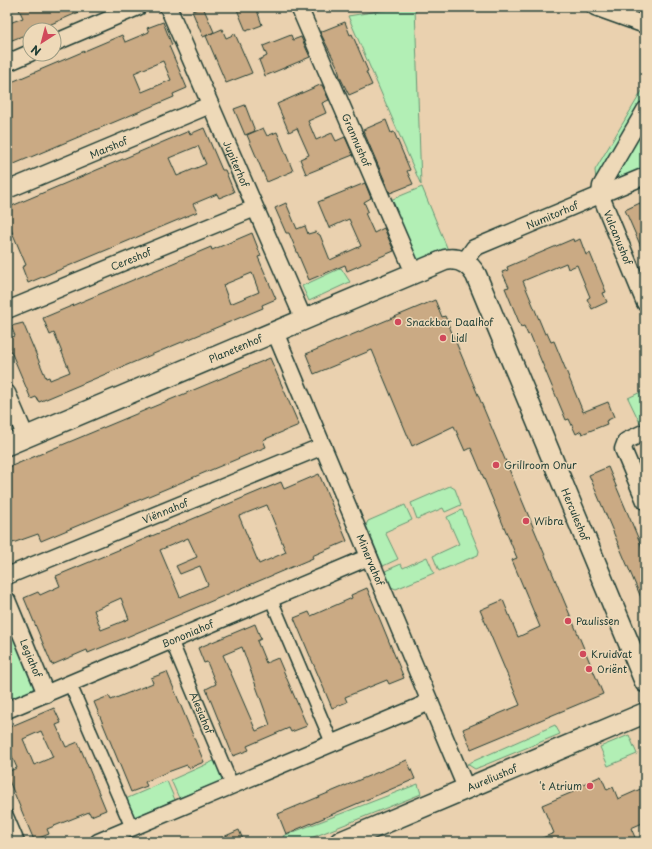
<svg xmlns="http://www.w3.org/2000/svg" width="652" height="849" font-family="'Playpen Sans',sans-serif">
  <rect width="100%" height="100%" fill="#ead1af"/>
  <filter id="ink" filterUnits="userSpaceOnUse"><feTurbulence type="fractalNoise" baseFrequency=".025" numOctaves="2"/><feDisplacementMap in="SourceGraphic" scale="8" xChannelSelector="R" yChannelSelector="G"/><feConvolveMatrix kernelMatrix="1 2 1 2 8 2 1 2 1" color-interpolation-filters="sRGB"/></filter>
  <g filter="url(#ink)">
    <!-- green -->
    <path fill="#b2efb5" stroke="#689674" d="M403,7H415L421,185L348,16Z
      M645,86V99L596,181L595,170Z
      M645,123V172L620,182L615,172Z
      M422,187L448,250L414,264L388,201Z
      M341,268L350,282L309,301L302,286Z
      M645,390V421L640,423L628,398Z
      M450,486L455,489L461,505L445,512L443,508L417,519L411,503Z
      M405,505L412,520L385,532L398,559L383,566L366,525L368,521Z
      M462,510L479,551L478,555L439,571L433,556L459,544L447,517Z
      M427,557L434,573L396,589L391,587L385,571L401,564L403,568Z
      M7,619L34,685L32,692L7,705Z
      M555,725L560,734L475,769L467,764Z
      M629,735L637,754L608,766L600,747Z
      M216,760L224,780L179,798L171,780Z
      M167,781L175,800L130,819L121,801Z
      M418,784L421,794L301,842H285L283,836Z"/>
    <!-- building -->
    <path fill="#caaa84" stroke="#1f3d34" fill-rule="evenodd" d="M18,7H91L37,30H30V33L7,42V24L23,18Z
      M203,7L214,32L203,37L192,11Z
      M236,7H256L262,25L246,31Z
      M163,22L172,45L169,46L187,88L173,94L174,97L7,167V84L122,35L125,42L149,32L147,28ZM163,61L171,80L142,92L134,73Z
      M345,22L350,35L352,34L368,71L366,72L372,85L349,95L340,77L338,68L320,32Z
      M222,29L226,38L235,34L252,73L226,83L206,36Z
      M291,35L293,40L301,37L310,57L265,76L259,60L267,56L263,46Z
      M320,85H322L329,100L322,103L326,113L308,121L316,140L332,133L336,141L345,137L353,155L306,174L300,159L309,155L297,128L289,132L277,104Z
      M245,105L255,131L245,135L234,109Z
      M386,120L391,133L394,132L405,158L410,170L407,171L413,184L390,193L363,130Z
      M204,128L222,170H225L234,192L219,198L217,194L193,204L197,212L28,283L22,267L26,265L7,220V208L189,131L190,134ZM198,146L206,164L177,176L169,158Z
      M263,128L267,136L277,132L293,171L267,182L247,135Z
      M365,183L371,198L364,202L368,211L365,213L374,233L384,228L394,251L347,271L345,265L309,280L289,233H286L275,208L286,203L297,229L305,226L308,234L315,232L320,235L330,260L361,246L349,219L329,228L318,202Z
      M640,203L645,213V256L625,210Z
      M252,233L261,256L258,257L276,299L262,305L263,308L39,402L36,397L31,399L7,342V339L15,336L11,326L23,323L46,378L49,377L50,380L70,372L54,333L50,335L43,318L211,247L212,250ZM252,273L259,292L230,304L223,285Z
      M573,239L574,242L580,239L586,255L590,253L606,292L603,293L607,302L592,309L587,299L590,297L577,265L568,269L566,263L523,281L545,334L547,333L551,342L554,341L583,412L608,402L614,417L606,421L607,424L582,434L581,431L576,434L569,419L566,420L530,334L528,335L524,326L521,327L505,288L509,287L502,272L508,270L507,267Z
      M435,300L442,317L445,316L603,694L471,749L463,729L520,705L480,610L503,600L518,637L540,627L512,560L517,558L475,457L471,448L465,451L454,426L412,446L372,350L314,374L306,354Z
      M270,358L299,425L263,440L266,447L41,541L38,534L7,545V468Z
      M608,467L645,554V607L589,475Z
      M319,474L347,541L312,556L313,558L122,639L88,653L87,650L52,665L24,598L38,592L40,595L60,586L56,576L281,482L284,489ZM267,505L286,552L259,564L239,516ZM188,538L197,557L176,566L180,574L200,566L208,585L180,597L160,550ZM121,598L129,619L101,630L94,610Z
      M367,588L404,678L389,684L387,680L345,697L347,702L332,708L294,618L309,612L311,616L352,598L351,595Z
      M255,624L261,639L257,641L266,663L278,658L307,726L291,732L289,728L247,746L249,750L233,756L206,689L216,684L207,662L204,663L198,648ZM242,647L270,725L256,731L223,655Z
      M167,672L204,762L189,768L187,765L165,773L145,782L147,786L131,792L94,702L109,696L111,700L153,683L151,678Z
      M54,708L61,723L56,725L66,747L78,742L106,810L91,816L89,812L47,829L49,834L34,840L7,776V772L17,768L7,745V728ZM41,731L53,757L34,765L23,739Z
      M407,760L415,779L286,834L278,814Z
      M601,776L607,790L613,787L618,799L645,787V822L631,828L637,842H533L554,833L542,805L573,792L572,789Z
      M239,830L244,842H212Z"/>
    <g fill="none" stroke-linecap="round" stroke-linejoin="round">
      <!-- pedestrian casing -->
      <g stroke="#1f3d34" stroke-width="15">
        <g id="pedestrian">
          <path d="M271,599L332,743"/>
          <path id="s1" d="M171,640L232,785"/>
          <path d="M70,684L132,828"/>
          <path d="M7,816L18,842"/>
        </g>
      </g>
      <!-- minor casing -->
      <g stroke="#1f3d34" stroke-width="19">
        <g id="minor">
          <path id="s2" d="M168,7L304,320"/>
          <path id="s3" d="M299,7L414,273"/>
          <path d="M595,7L645,25"/>
          <path d="M54,43L138,7"/>
          <path d="M7,63L30,53"/>
          <path id="s4" d="M645,110L601,186L600,194L645,303"/>
          <path id="s5" d="M7,190L210,105"/>
          <path id="s6" d="M464,262L474,248L645,176"/>
          <path id="s7" d="M7,310L255,208"/>
          <path id="s8" d="M275,332L466,788"/>
          <path d="M7,393L26,437"/>
          <path d="M645,432L626,441L623,449L645,501"/>
          <path id="s9" d="M7,576L323,446"/>
          <path id="s10" d="M7,600L46,694"/>
          <path id="s11" d="M7,710L369,557"/>
          <path d="M98,842L430,702"/>
        </g>
      </g>
      <!-- tertiary casing -->
      <g stroke="#1f3d34" stroke-width="23">
        <g id="tertiary">
          <path id="s12" d="M7,445L445,260C459,257 469,263 476,275L645,682"/>
          <path id="s13" d="M340,842L645,713"/>
        </g>
      </g>
      <!-- pedestrian -->
      <use href="#pedestrian" stroke="#eed9b8" stroke-width="12"/>
      <!-- minor -->
      <use href="#minor" stroke="#eed9b8" stroke-width="16"/>
      <!-- tertiary -->
      <use href="#tertiary" stroke="#eed9b8" stroke-width="20"/>
    </g>
  </g>
  <!-- markers -->
  <g fill="#d1495b" stroke="#eed9b8" stroke-width="1.5">
    <circle cx="398" cy="322" r="4"/>
    <circle cx="443" cy="338" r="4"/>
    <circle cx="496" cy="465" r="4"/>
    <circle cx="526" cy="521" r="4"/>
    <circle cx="568" cy="621" r="4"/>
    <circle cx="583" cy="654" r="4"/>
    <circle cx="589" cy="669" r="4"/>
    <circle cx="590" cy="786" r="4"/>
  </g>
  <g text-anchor="middle" stroke-width="3" stroke-linejoin="round" paint-order="stroke">
    <!-- street labels -->
    <g font-size="10" fill="#1f3d34" stroke="#eed9b8">
      <text dy="4" stroke="none"><textPath href="#s3" startOffset="145">Grannushof</textPath></text>
      <text dy="4" stroke="none"><textPath href="#s5" startOffset="110">Marshof</textPath></text>
      <text dy="4" stroke="none"><textPath href="#s2" startOffset="171">Jupiterhof</textPath></text>
      <text dy="4" stroke="none"><textPath href="#s6" startOffset="102">Numitorhof</textPath></text>
      <text dy="4" stroke="none"><textPath href="#s4" startOffset="143">Vulcanushof</textPath></text>
      <text dy="4" stroke="none"><textPath href="#s7" startOffset="134">Cereshof</textPath></text>
      <text dy="4" stroke="none"><textPath href="#s12" startOffset="248">Planetenhof</textPath></text>
      <text dy="4" stroke="none"><textPath href="#s9" startOffset="171">Viënnahof</textPath></text>
      <text dy="4" stroke="none"><textPath href="#s12" startOffset="772">Herculeshof</textPath></text>
      <text dy="4" stroke="none"><textPath href="#s8" startOffset="247">Minervahof</textPath></text>
      <text dy="4" stroke="none"><textPath href="#s11" startOffset="196">Bononiahof</textPath></text>
      <text dy="4" stroke="none"><textPath href="#s10" startOffset="63">Legiahof</textPath></text>
      <text dy="4" stroke="none"><textPath href="#s1" startOffset="79">Alesiahof</textPath></text>
      <text dy="4" stroke="none"><textPath href="#s13" startOffset="165">Aureliushof</textPath></text>
    </g>
    <!-- poi labels -->
    <g font-size="10" fill="#1f3d34" stroke="#eed9b8" text-anchor="start">
      <text x="406" y="326">Snackbar Daalhof</text>
      <text x="451" y="342">Lidl</text>
      <text x="504" y="469">Grillroom Onur</text>
      <text x="534" y="525">Wibra</text>
      <text x="576" y="625">Paulissen</text>
      <text x="591" y="658">Kruidvat</text>
      <text x="597" y="673">Oriënt</text>
      <text x="582" y="790" text-anchor="end">'t Atrium</text>
    </g>
  </g>
  <!-- margin -->
  <rect width="652" height="849" fill="none" stroke="#eed9b8" stroke-width="24"/>
  <rect x="12" y="12" width="628" height="825" fill="none" stroke="#1f3d34" stroke-width="1.5" filter="url(#ink)"/>
  <!-- north arrow -->
  <g transform="translate(42 42) rotate(216)"><circle r="19" fill="#eed9b8" stroke="#9b9b83"/>
  <path d="M0-3L7 15L0 10L-7 15Z" fill="#d1495b"/>
  <text y="-6" font-size="11" font-weight="bold" text-anchor="middle" fill="#1f3d34">N</text>
  </g>
</svg>
